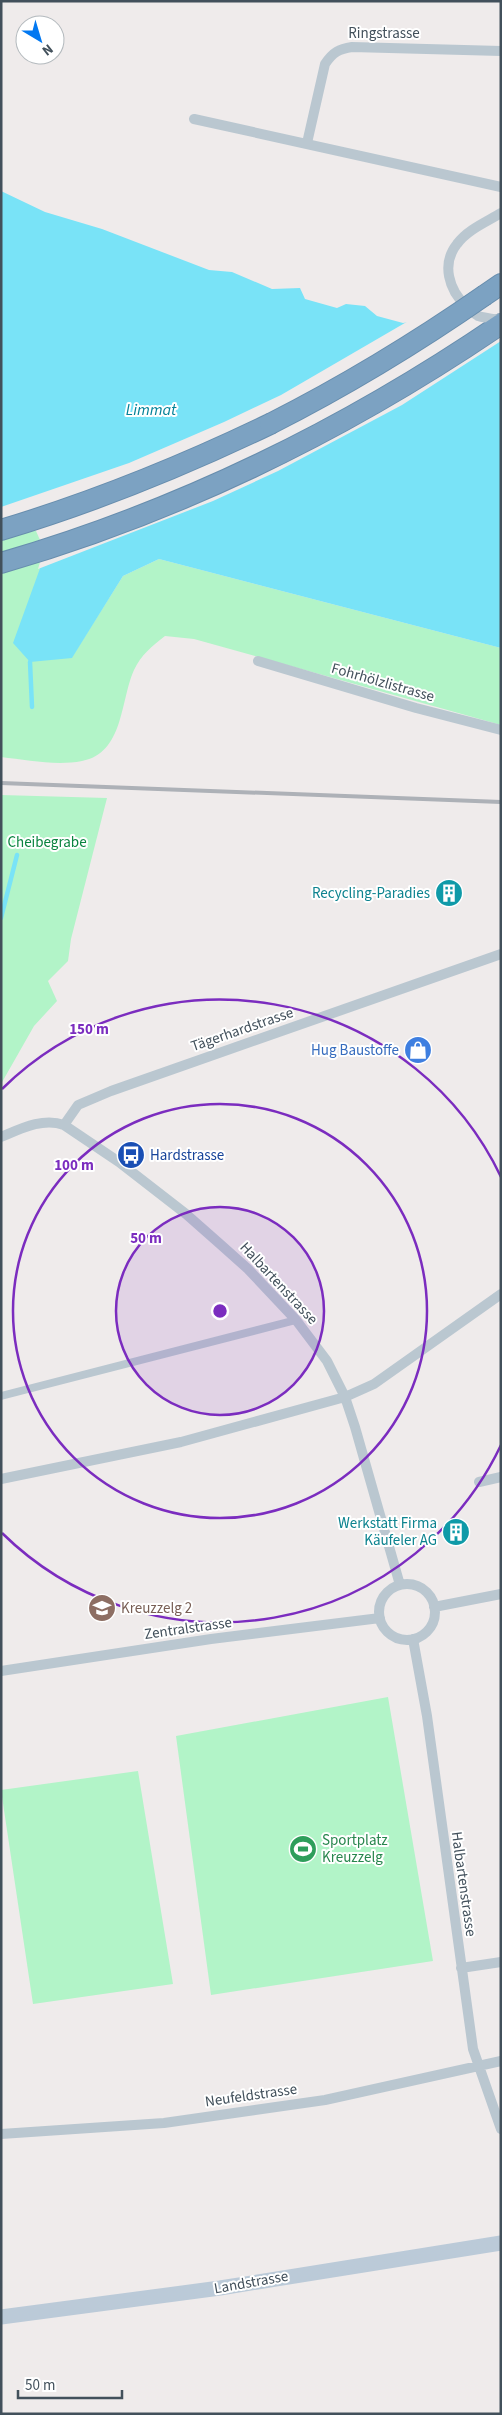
<svg xmlns="http://www.w3.org/2000/svg" width="502" height="2415" font-family="'Source Sans 3',sans-serif">
  <rect width="100%" height="100%" fill="#efebeb"/>
  <!-- green -->
  <path fill="#b2f4c8" d="M1,516L38,529L72,657L123,576L159,559L501,648V725L194,639L165,636C152,646 141,655 134,670C120,701 124,753 82,761C56,766 27,760 1,757Z
    M1,795L107,798L71,939L68,961L48,981L57,1001L34,1026L1,1084Z
    M388,1697L433,1961L211,1995L176,1736Z
    M138,1771L173,1984L33,2004L1,1790Z"/>
  <!-- water -->
  <path fill="#79e3f7" d="M1,191L45,212L102,229L209,270L232,272L272,289L300,288L305,299L337,308L346,304L365,306L377,316L403,323L422,320L501,337V648L159,559L123,576L72,658L30,662L13,643L47,549L38,529L1,516Z"/>
  <!-- pier -->
  <path fill="#efebeb" d="M423,318L493,335L501,334V341L402,405L278,471L213,501L38,569L44,549L36,531L1,518V507L129,463L224,422L281,395L410,320Z"/>
  <g fill="none" stroke-linecap="round" stroke-linejoin="round">
    <!-- stream -->
    <path stroke="#79e3f7" stroke-width="4.5" d="M30,662L32,707
      M1,918L17,855"/>
    <!-- motorway casing -->
    <g stroke="#678dad" stroke-width="22">
      <path id="motorway" d="M485,295L501,284
        M1,530C94,502 183,466 270,424
        M1,563C180,511 347,429 501,324"/>
    </g>
    <!-- pedestrian -->
    <path stroke="#bac7d0" stroke-width="8" d="M1,1396L296,1320"/>
    <!-- minor -->
    <path stroke="#bac7d0" stroke-width="10" d="M194,119L501,187
      M307,143L325,64C333,52 339,49 352,47L501,51
      M501,213C486,222 467,230 457,244C441,264 449,290 466,306C470,309 474,314 478,316C485,318 494,319 501,320
      M258,661L416,708L501,730
      M64,1125L78,1105L111,1091L501,954
      M1,1137C20,1129 43,1117 64,1125L119,1162L186,1214L220,1244L248,1269L296,1320L327,1361L345,1397L355,1427L400,1585
      M1,1479L181,1442L345,1397L374,1384L501,1294
      M479,1482L501,1477
      M379 1612a28 28 0 1 1 56 0a28 28 0 1 1-56 0Z
      M434,1607L501,1594
      M413,1639L427,1716L473,2049L501,2129
      M1,1671L211,1639L380,1618
      M461,1968L501,1962
      M1,2134L164,2123L325,2100L501,2061"/>
    <!-- secondary -->
    <path stroke="#bbcad8" stroke-width="15" d="M1,2317L220,2288L501,2243"/>
    <!-- motorway -->
    <use href="#motorway" stroke="#7ca2c2" stroke-width="20"/>
    <!-- rail -->
    <path stroke="#adb1b7" stroke-width="4" d="M1,783L501,802"/>
    <!-- motorway-bridge casing -->
    <g stroke="#678dad" stroke-width="22" stroke-linecap="butt">
      <path id="motorway-bridge" d="M270,424C345,386 416,343 485,295"/>
    </g>
    <!-- motorway-bridge -->
    <use href="#motorway-bridge" stroke="#7ca2c2" stroke-width="20"/>
  </g>
  <!-- distance rings -->
  <circle cx="220" cy="1311" r="104" fill="#7b2cbf" fill-opacity=".12"/>
  <g fill="none" stroke="#7b2cbf" stroke-width="2.5">
    <circle cx="220" cy="1311" r="104"/>
    <circle cx="220" cy="1311" r="207"/>
    <path d="M501 1445A311 311 0 0 1 2 1533M2 1089A311 311 0 0 1 501 1177"/>
  </g>
  <!-- icons -->
  <defs>
    <g id="building-disc" transform="scale(1.4375)"><circle r="9.5" fill="#0f9aa8" stroke="#fff"/><path d="M-4-6H4V6H1V3H-1V6H-4ZM-2.5-4.3h1.7v1.8h-1.7ZM.8-4.3h1.7v1.8H.8ZM-2.5-1h1.7V.8h-1.7ZM.8-1h1.7V.8H.8Z" fill="#fff"/></g>
    <g id="shop-disc" transform="scale(1.4375)"><circle r="9.5" fill="#3f7fe0" stroke="#fff"/><path d="M-5-2.5h2.3a2.7 3.5 0 0 1 5.4 0H5L5.5 6h-11ZM-1.5-2.5h3a1.5 2.3 0 0 0-3 0Z" fill="#fff"/></g>
    <g id="bus-disc" transform="scale(1.4375)"><circle r="9.5" fill="#1a4fb4" stroke="#fff"/><path d="M-5-6H5V4H4V6H2V4H-2V6H-4V4H-5ZM-3.5-4V0h7V-4ZM-3.5 1.2v1.5H-2V1.2ZM2 1.2v1.5H3.5V1.2Z" fill="#fff"/></g>
    <g id="school-disc" transform="scale(1.4375)"><circle r="9.5" fill="#8d6e63" stroke="#fff"/><path d="M0-5L7-2L0 1L-7-2ZM-4 1L0 2.5L4 1V4Q0 6-4 4Z" fill="#fff"/></g>
    <g id="stadium-disc" transform="scale(1.4375)"><circle r="9.5" fill="#2e9e5b" stroke="#fff"/><path d="M0-5a6.5 5 0 1 0 0 10a6.5 5 0 1 0 0-10ZM-3.5-1.8h7v3.6h-7Z" fill="#fff"/></g>
  </defs>
  <g fill-rule="evenodd">
    <use href="#building-disc" x="449" y="893"/>
    <use href="#shop-disc" x="418" y="1050"/>
    <use href="#bus-disc" x="131" y="1155"/>
    <use href="#building-disc" x="456" y="1532"/>
    <use href="#school-disc" x="102" y="1608"/>
    <use href="#stadium-disc" x="303" y="1849"/>
  </g>
  <g text-anchor="middle" stroke-width="4" stroke-linejoin="round" paint-order="stroke">
    <!-- street labels -->
    <g font-size="15" fill="#42505b" stroke="#fff">
      <text x="384" y="38">Ringstrasse</text>
      <text transform="translate(383 682) rotate(16)" y="5">Fohrhölzlistrasse</text>
      <text transform="translate(242 1029) rotate(-19)" y="5">Tägerhardstrasse</text>
      <text transform="translate(279 1283) rotate(47)" y="5">Halbartenstrasse</text>
      <text transform="translate(188 1628) rotate(-8)" y="5">Zentralstrasse</text>
      <text transform="translate(464 1884) rotate(82)" y="5">Halbartenstrasse</text>
      <text transform="translate(251 2095) rotate(-8)" y="5">Neufeldstrasse</text>
      <text transform="translate(251 2282) rotate(-10)" y="5">Landstrasse</text>
    </g>
    <!-- park labels -->
    <g font-size="15" fill="#0b8440" stroke="#fff">
      <text x="47" y="847">Cheibegrabe</text>
    </g>
    <!-- culture labels -->
    <g font-size="15" fill="#0d838f" stroke="#fff" text-anchor="end">
      <text x="430" y="898">Recycling-Paradies</text>
      <text x="437" y="1528">Werkstatt Firma<tspan x="437" dy="17">Käufeler AG</tspan></text>
    </g>
    <!-- shop labels -->
    <g font-size="15" fill="#366cbe" stroke="#fff" text-anchor="end">
      <text x="399" y="1055">Hug Baustoffe</text>
    </g>
    <!-- transit labels -->
    <g font-size="15" fill="#164399" stroke="#fff" text-anchor="start">
      <text x="150" y="1160">Hardstrasse</text>
    </g>
    <!-- education labels -->
    <g font-size="15" fill="#785e54" stroke="#fff" text-anchor="start">
      <text x="121" y="1613">Kreuzzelg 2</text>
    </g>
    <!-- leisure labels -->
    <g font-size="15" fill="#27864d" stroke="#fff" text-anchor="start">
      <text x="322" y="1845">Sportplatz<tspan x="322" dy="17">Kreuzzelg</tspan></text>
    </g>
    <!-- water labels -->
    <g font-size="16" font-style="italic" fill="#038198" stroke="#fff">
      <text x="151" y="415">Limmat</text>
    </g>
  </g>
  <circle cx="220" cy="1311" r="8" fill="#7b2cbf" stroke="#fff" stroke-width="2.5"/>
  <g font-size="15" text-anchor="middle" font-weight="bold" fill="#7b2cbf" stroke="#fff" stroke-width="4" stroke-linejoin="round" paint-order="stroke">
    <text x="89" y="1034">150 m</text>
    <text x="74" y="1170">100 m</text>
    <text x="146" y="1243">50 m</text>
  </g>
  <!-- border -->
  <rect width="502" height="2415" fill="none" stroke="#42505b" stroke-width="5"/>
  <!-- north arrow -->
  <g transform="translate(40 40) rotate(142)"><circle r="24" fill="#ffffff" stroke="#b3b9bd"/>
  <path d="M0-4L9 19L0 12L-9 19Z" fill="#0278f1"/>
  <text y="-8" font-size="14" font-weight="bold" text-anchor="middle" fill="#42505b">N</text>
  </g>
  <!-- scale -->
  <path d="M18 2390v8h104v-8" fill="none" stroke="#42505b" stroke-width="2.5"/>
  <text x="25" y="2390" font-size="15" fill="#42505b" stroke="#ffffff" stroke-width="4" paint-order="stroke">50 m</text>
</svg>
